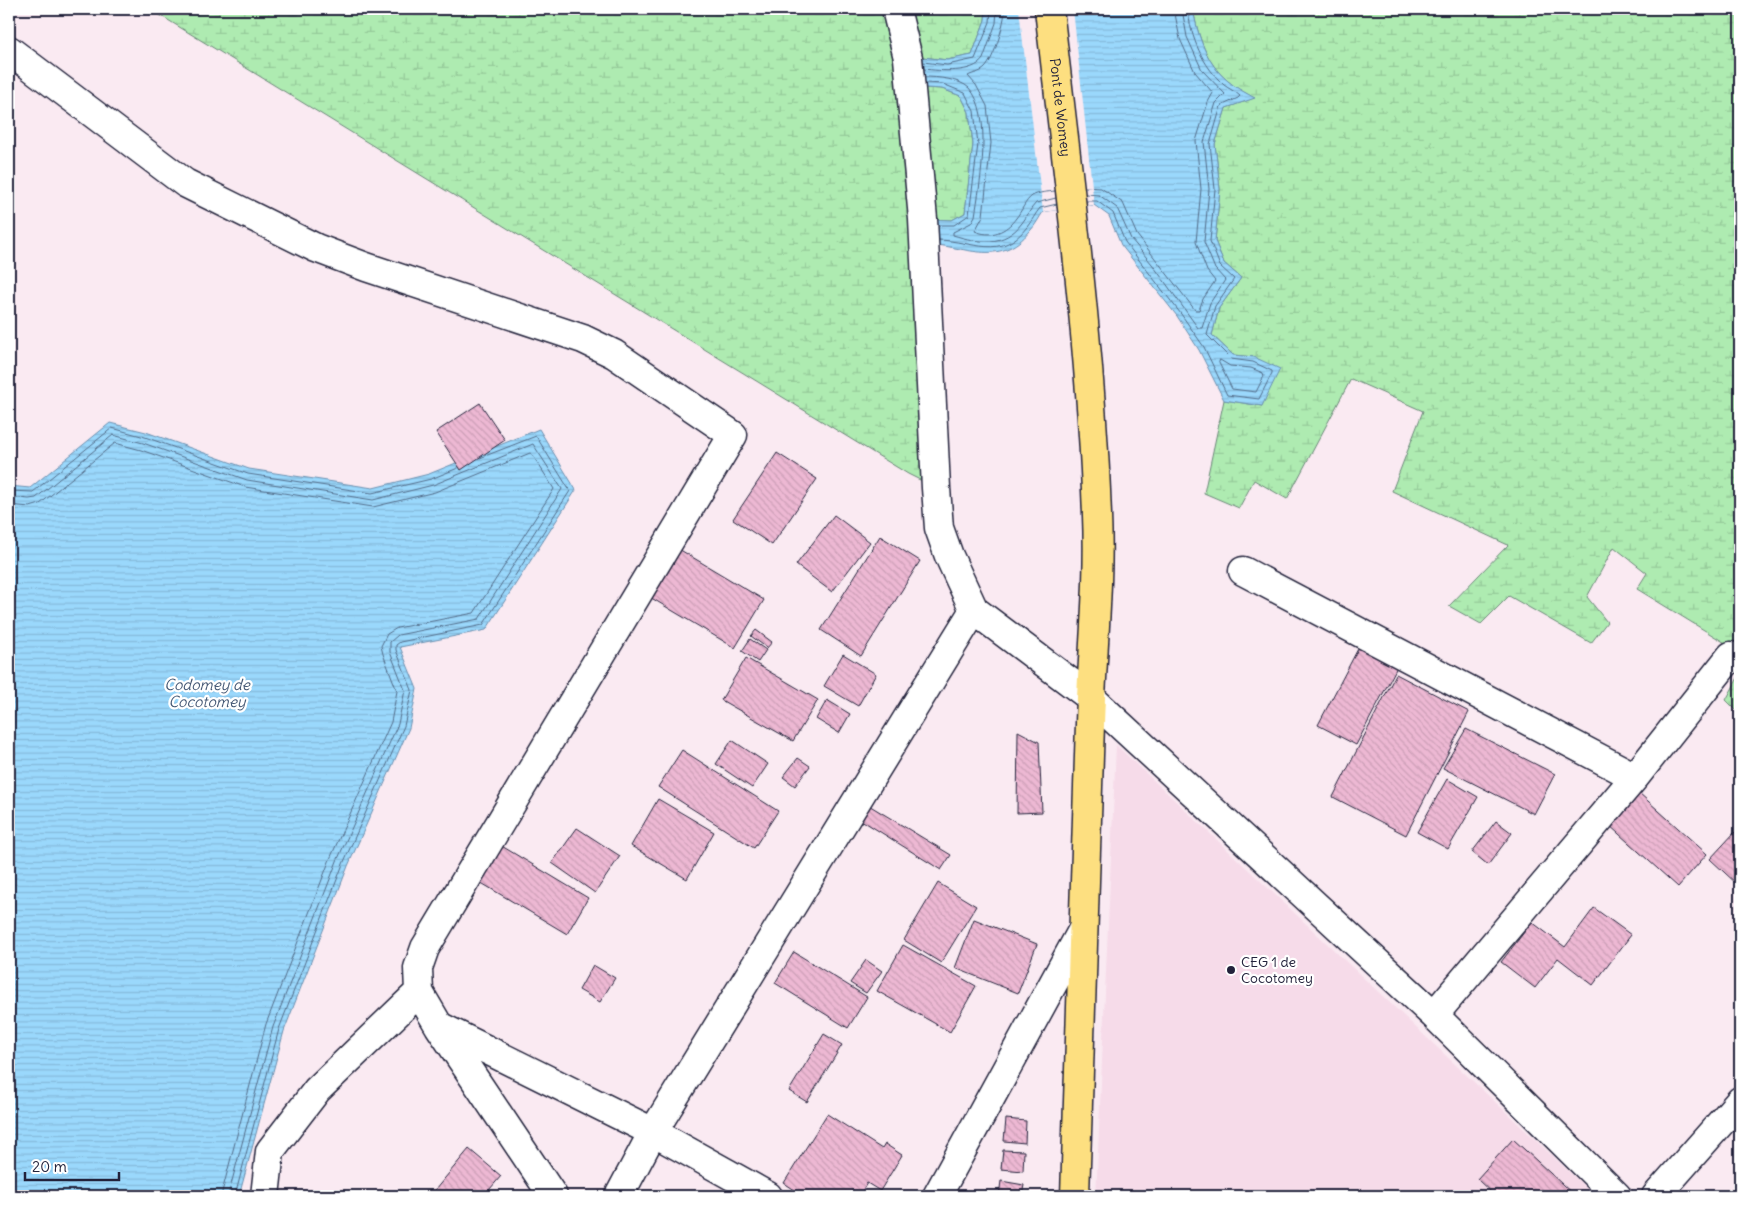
<svg xmlns="http://www.w3.org/2000/svg" width="1749" height="1205" font-family="Delius,sans-serif">
  <defs>
    <pattern id="wetland-marsh" width="20" height="14" patternUnits="userSpaceOnUse" patternTransform="scale(1.25)"><rect width="20" height="14" fill="#aeebb1"/><path d="M1 5h8M5 5V1M11 12h8M15 12V8" fill="none" stroke="#95c999"/></pattern>
    <pattern id="water-rules" width="6" height="5" patternUnits="userSpaceOnUse" patternTransform="scale(1.25)"><rect width="6" height="5" fill="#9ad8fc"/><path d="M0 2.5h6" fill="none" stroke="#84b9d9"/></pattern>
    <pattern id="building-back-hatch" width="6" height="6" patternUnits="userSpaceOnUse" patternTransform="scale(1.25)"><rect width="6" height="6" fill="#edb8d3"/><path d="M-1 5l2 2M0 0l6 6M5-1l2 2" fill="none" stroke="#cb9eb6"/></pattern>
  </defs>
  <rect width="100%" height="100%" fill="#faeaf2"/>
  <filter id="ink" filterUnits="userSpaceOnUse"><feTurbulence type="fractalNoise" baseFrequency=".02" numOctaves="2"/><feDisplacementMap in="SourceGraphic" scale="10" xChannelSelector="R" yChannelSelector="G"/><feConvolveMatrix kernelMatrix="1 2 1 2 8 2 1 2 1" color-interpolation-filters="sRGB"/></filter>
  <g filter="url(#ink)">
    <!-- built -->
    <path fill="#f6dbe9" d="M1116,745L1595,1196H1096Z"/>
    <!-- wetland -->
    <path fill="url(#wetland-marsh)" stroke="#688676" d="M150,9H986L985,20L972,55L947,60L922,57L910,87L942,89L961,96L969,112L973,144L965,213L952,220L924,219L936,488L908,474Z
      M1193,9H1740V652L1637,589L1647,573L1614,547L1587,597L1607,622L1591,643L1509,596L1481,624L1449,606L1508,545L1392,491L1423,411L1351,379L1287,499L1254,480L1239,508L1204,493L1224,400L1262,406L1254,357L1233,355L1212,335L1219,308L1241,278L1224,263L1215,241L1220,189L1215,144L1226,108L1254,98C1246,93 1235,88 1228,81C1206,63 1198,36 1193,9Z
      M1740,674V714L1726,700Z"/>
    <!-- water -->
    <path fill="url(#water-rules)" stroke="#6a8faf" d="M986,9H1193C1198,36 1206,63 1228,81C1236,88 1246,93 1255,98L1226,108L1215,144L1220,189L1215,241L1224,263L1241,278L1219,308L1212,335L1233,355L1254,357L1280,369L1262,406L1224,400L1199,350L1177,316L1121,245L1109,216L1094,205L1072,207L1043,212C1039,218 1035,226 1030,231C999,269 964,245 925,244L923,219L952,220L965,213L973,144L969,112L961,96L942,89L910,87L922,57L947,60L972,55L985,20Z
      M110,423L146,432L249,469L373,488L429,474L539,429L576,490L486,630L400,647L417,689L409,728L348,866L284,1031L239,1196H9V486L30,488Z"/>
    <!-- pier -->
    <path fill="#faeaf2" d="M1019,9H1073L1094,205L1043,212Z"/>
    <g fill="none" stroke-linecap="round" stroke-linejoin="round">
      <!-- shore -->
      <path stroke="#526b88" stroke-width="1" d="M1005,9C1005,22 994,59 985,68C980,73 973,73 968,76L976,85L987,106L991,143L983,216L975,231C991,238 1006,232 1016,218C1022,211 1025,201 1032,196C1039,192 1048,192 1055,191
        M923,62L947,65L975,59L990,22L991,9
        M924,69C940,71 973,74 983,59L996,23L997,9
        M925,77C937,77 960,79 969,88C993,113 980,184 975,216L971,223L953,232V235C979,243 1004,247 1022,223C1027,217 1030,209 1036,203L1056,198
        M925,83L943,84L965,93L974,111L978,144L969,215L954,225H938
        M1085,187L1101,188L1123,203L1137,235L1195,310H1199L1203,299L1215,281L1207,271L1196,242L1201,189L1196,141L1208,102L1213,93L1195,72L1180,39L1174,9
        M1086,194L1099,195L1117,208L1131,239L1152,264L1198,328H1202L1210,303L1225,280L1215,269L1204,242L1209,189L1204,142L1216,103L1225,94L1202,70L1187,37L1182,9
        M1086,201H1097L1113,213L1125,242L1181,314L1204,347L1227,395L1259,399L1272,373V371L1253,362L1231,359L1207,335L1215,306L1234,279L1220,266L1210,241L1215,189L1210,144L1221,106L1238,98L1240,96C1235,91 1229,89 1224,85C1203,66 1190,37 1188,9
        M939,240C973,241 1001,261 1027,227C1032,221 1035,214 1040,208L1057,204
        M1220,360L1230,366L1251,368L1263,373L1264,376L1256,392L1232,389L1219,363Z
        M9,491L33,492L112,428L145,437L248,474L372,493L431,479L458,468
        M9,497L29,499L36,498L113,435L143,443L247,480L373,500L433,485L533,444L562,489L479,619L398,635L390,642V652L405,690L398,724L337,861L273,1027L228,1196
        M9,505L30,507L40,504L115,443L141,450L245,487L373,507L435,492L530,453L532,454L554,489L474,613L397,628L387,634L381,646L383,654L397,691L391,722L330,859L266,1024L221,1196
        M235,1196L279,1029L343,864L404,726L412,690L396,650V645L400,642L483,625L570,491L536,436L480,458"/>
    </g>
    <!-- building -->
    <path fill="url(#building-back-hatch)" stroke="#22223b" d="M480,403L505,440L461,470L436,432Z
      M777,453L817,479L772,545L733,519Z
      M834,515L870,542L832,592L796,565Z
      M880,536L920,561L861,656L821,630Z
      M667,542L764,600L735,648L638,590Z
      M756,630L772,642L767,648L751,636Z
      M750,639L766,650L758,662L742,651Z
      M1360,645L1398,665L1356,745L1318,725Z
      M843,654L876,674L858,706L824,686Z
      M746,658L818,700L793,741L721,700Z
      M1396,674L1469,712L1406,835L1333,797Z
      M827,700L850,714L839,733L816,719Z
      M1466,729L1555,774L1534,814L1443,768Z
      M1018,731L1039,742L1042,812L1017,813Z
      M732,740L768,764L752,788L716,764Z
      M682,750L778,811L754,848L658,787Z
      M798,758L810,766L795,786L783,777Z
      M1447,779L1478,797L1448,849L1417,832Z
      M1629,784L1707,854L1678,887L1599,816Z
      M658,799L714,832L687,879L631,846Z
      M867,804L951,855L941,870L858,818Z
      M1496,821L1512,833L1488,865L1472,852Z
      M577,828L620,856L595,893L552,863Z
      M1735,832L1740,837V883L1738,885L1710,859Z
      M500,845L588,898L567,934L478,881Z
      M938,883L976,906L941,963L904,940Z
      M1594,908L1631,935L1593,985L1558,958L1535,988L1501,962L1532,922L1565,947Z
      M974,919L1037,944L1018,993L955,968Z
      M903,945L976,986L950,1032L877,991Z
      M794,952L867,997L848,1028L775,983Z
      M866,960L882,971L866,993L850,983Z
      M593,965L615,978L600,1002L579,990Z
      M824,1034L842,1045L807,1102L789,1091Z
      M827,1114L882,1149L885,1144L902,1155L880,1191L867,1183L859,1196H804L784,1183Z
      M1006,1119L1026,1121L1025,1143L1004,1141Z
      M1513,1139L1575,1196H1495L1477,1179Z
      M469,1149L501,1176L484,1196H430Z
      M1003,1150L1024,1151L1023,1171L1001,1169Z
      M1001,1181L1024,1185L1022,1196H999Z"/>
    <g fill="none" stroke-linecap="round" stroke-linejoin="round">
      <!-- minor casing -->
      <g stroke="#22223b" stroke-width="31">
        <path id="minor" d="M896,9L908,58L923,219L936,488L939,528L949,556L974,610L1090,697L1434,1015L1617,1196
          M9,50L185,183L316,248L366,267L583,339L614,354L733,435L425,948L418,968L419,992L439,1026L553,1196
          M1243,571L1635,777
          M1434,1015L1635,777L1731,656
          M441,1027L653,1132L768,1196
          M265,1196L270,1151L317,1090L419,992
          M619,1196L653,1132L974,610
          M937,1196L1083,929
          M1656,1196L1740,1101"/>
      </g>
      <!-- major casing -->
      <g stroke="#22223b" stroke-width="31">
        <g id="major">
          <path id="s1" d="M1049,9C1068,177 1091,345 1097,515C1100,584 1092,654 1090,724C1085,881 1080,1039 1075,1196"/>
        </g>
      </g>
      <!-- minor -->
      <use href="#minor" stroke="#fff" stroke-width="28"/>
      <!-- major -->
      <use href="#major" stroke="#fddf80" stroke-width="28"/>
    </g>
  </g>
  <!-- markers -->
  <circle fill="#22223b" stroke="#fff" stroke-width="2" cx="1231" cy="970" r="5"/>
  <g text-anchor="middle" stroke-width="4.5" stroke-linejoin="round" paint-order="stroke">
    <!-- street labels -->
    <g font-size="14" fill="#22223b" stroke="#fff">
      <text dy="5" stroke="none"><textPath href="#s1" startOffset="99">Pont de Womey</textPath></text>
    </g>
    <!-- poi labels -->
    <g font-size="14" fill="#22223b" stroke="#fff" text-anchor="start">
      <text x="1241" y="967">CEG 1 de<tspan x="1241" dy="16">Cocotomey</tspan></text>
    </g>
    <!-- water labels -->
    <g font-size="15" font-style="italic" fill="#465975" stroke="#fff">
      <text x="207" y="690">Codomey de<tspan x="207" dy="17">Cocotomey</tspan></text>
    </g>
  </g>
  <!-- margin -->
  <rect width="1749" height="1205" fill="none" stroke="#fff" stroke-width="30"/>
  <rect x="15" y="15" width="1719" height="1175" fill="none" stroke="#22223b" stroke-width="2" filter="url(#ink)"/>
  <!-- scale -->
  <path d="M25 1172v8h94v-8" fill="none" stroke="#22223b" stroke-width="2.5"/>
  <text x="32" y="1172" font-size="15" fill="#22223b" stroke="#ffffff" stroke-width="4" paint-order="stroke">20 m</text>
</svg>
